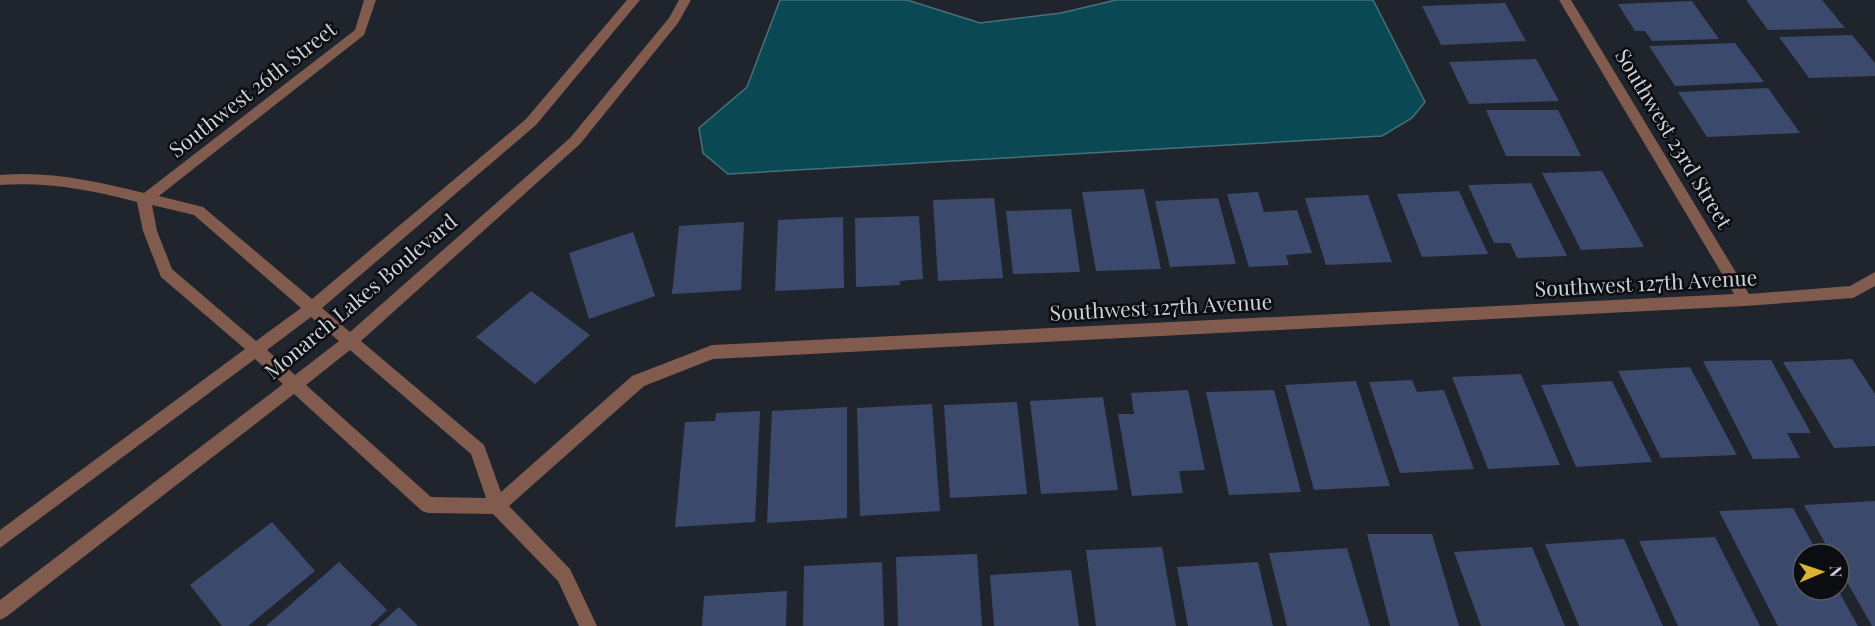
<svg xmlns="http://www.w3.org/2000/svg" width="1875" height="626" font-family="'Playfair Display',serif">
  <rect width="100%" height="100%" fill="#20242d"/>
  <!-- water -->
  <path fill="#0a4953" stroke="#45727b" stroke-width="1.5" d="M780,0H907L980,23L1061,13L1116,0H1373L1425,102L1412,118L1382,136L728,174L703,153L699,128L747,87Z"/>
  <!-- building -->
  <path fill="#3b4a6c" d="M1746,0H1822L1845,28L1768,30Z
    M1692,1L1719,39L1652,41L1645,31H1635L1618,4Z
    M1505,3L1526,41L1441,45L1422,6Z
    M1852,35L1875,63V76L1809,78L1779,37Z
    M1735,43L1764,82L1675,86L1649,46Z
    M1536,59L1559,101L1469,104L1449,62Z
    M1768,88L1800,133L1707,137L1678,92Z
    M1486,110H1558L1581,156H1506Z
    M1602,171L1644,247L1581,250L1542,173Z
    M1531,183L1567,256L1517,258L1510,243H1494L1468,185Z
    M1144,189L1161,269L1096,271L1082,192Z
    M1459,191L1488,254L1422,257L1397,194Z
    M1258,192L1264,212L1297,210L1312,253L1286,255L1289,265L1249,267L1227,194Z
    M1368,195L1392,262L1326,265L1305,198Z
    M994,198L1003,278L938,281L933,200Z
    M1218,198L1236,264L1170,267L1155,201Z
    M1071,209L1080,272L1013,274L1006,211Z
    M919,216L923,279L900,281V285L856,287L855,218Z
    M843,217L844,288L775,291L778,220Z
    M744,222L741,290L672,294L679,226Z
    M633,232L655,296L589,319L569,253Z
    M531,291L590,335L535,384L476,337Z
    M1852,359L1875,394V446L1834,448L1783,362Z
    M1771,360L1811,433H1787L1800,458L1753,459L1703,361Z
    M1690,367L1737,455L1661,458L1618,371Z
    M1521,374L1560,465L1488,469L1452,377Z
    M1412,380L1417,392L1444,390L1474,469L1400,473L1369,382Z
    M1356,381L1390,486L1314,490L1285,385Z
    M1612,381L1652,462L1576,467L1541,385Z
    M1188,390L1205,470L1179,471L1183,493L1132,496L1118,414H1134L1131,393Z
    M1274,390L1301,492L1229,495L1206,392Z
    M1103,397L1118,490L1041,494L1030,401Z
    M1017,402L1027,494L950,498L944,405Z
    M932,404L940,511L860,516L857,408Z
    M847,407V518L767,523L772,411Z
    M760,411L755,522L675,527L685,422L715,421L716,413Z
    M1875,501V626H1872L1839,568V554H1831L1804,505Z
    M1793,508L1818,554H1803V590H1838L1858,626H1778L1719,511Z
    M272,522L315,571L248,626H222L190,585Z
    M1367,534H1432L1459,626H1390Z
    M1715,537L1760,626H1678L1639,541Z
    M1624,539L1663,626H1579L1545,544Z
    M1162,547L1176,626H1096L1086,550Z
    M1532,547L1565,626H1481L1454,552Z
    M1347,548L1370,626H1287L1269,553Z
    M977,554L982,626H898L896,557Z
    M339,562L387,610L370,626H266Z
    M882,562L884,626H803L804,566Z
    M1258,562L1273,626H1188L1177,567Z
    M1071,570L1079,626H994L990,575Z
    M787,591L786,626H702L704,596Z
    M399,607L418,626H378Z"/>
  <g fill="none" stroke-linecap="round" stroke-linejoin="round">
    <!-- minor -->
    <path fill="#815b4e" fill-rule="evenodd" d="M364,0H376L364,35L159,196L203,207L312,299L526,119L627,0H640L536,125L322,308L350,332L570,138L669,18L679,0H691L678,23L580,144L361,341L484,445L501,492L632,376L712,345L1734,294L1559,0H1571L1749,294L1850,286L1875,272V286L1853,298L1745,306L713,359L644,386L509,506L570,569L597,626H579L558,581L493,514L428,513L422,511L294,394L6,617L0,620V600L283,384L255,359L0,548V530L245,349L161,277L143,231L137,202C91,190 48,182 0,185V175C50,171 95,181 144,193L355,30ZM152,205L194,215L301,308L256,341L172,269L157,231ZM311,317L339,341L295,375L267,350ZM350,350L471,454L486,498L431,497L306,385Z"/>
  </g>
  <g text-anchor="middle" stroke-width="5" stroke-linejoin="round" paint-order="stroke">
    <!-- street labels -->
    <g font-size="21" fill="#cfd2d8" stroke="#0b0d11">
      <text transform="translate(253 90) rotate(-38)" y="7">Southwest 26th Street</text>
      <text transform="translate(1673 139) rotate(59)" y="7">Southwest 23rd Street</text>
      <text transform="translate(1646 284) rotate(-3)" y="7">Southwest 127th Avenue</text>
      <text transform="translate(361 297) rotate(-40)" y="7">Monarch Lakes Boulevard</text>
      <text transform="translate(1161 308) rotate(-3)" y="7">Southwest 127th Avenue</text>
    </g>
  </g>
  <!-- north arrow -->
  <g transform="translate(1821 572) rotate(88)"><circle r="28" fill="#0b0d11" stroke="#595c61" stroke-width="1.5"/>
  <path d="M0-4.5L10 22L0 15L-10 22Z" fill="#ddb133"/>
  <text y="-9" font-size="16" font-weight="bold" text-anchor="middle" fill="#cfd2d8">N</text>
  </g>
</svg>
